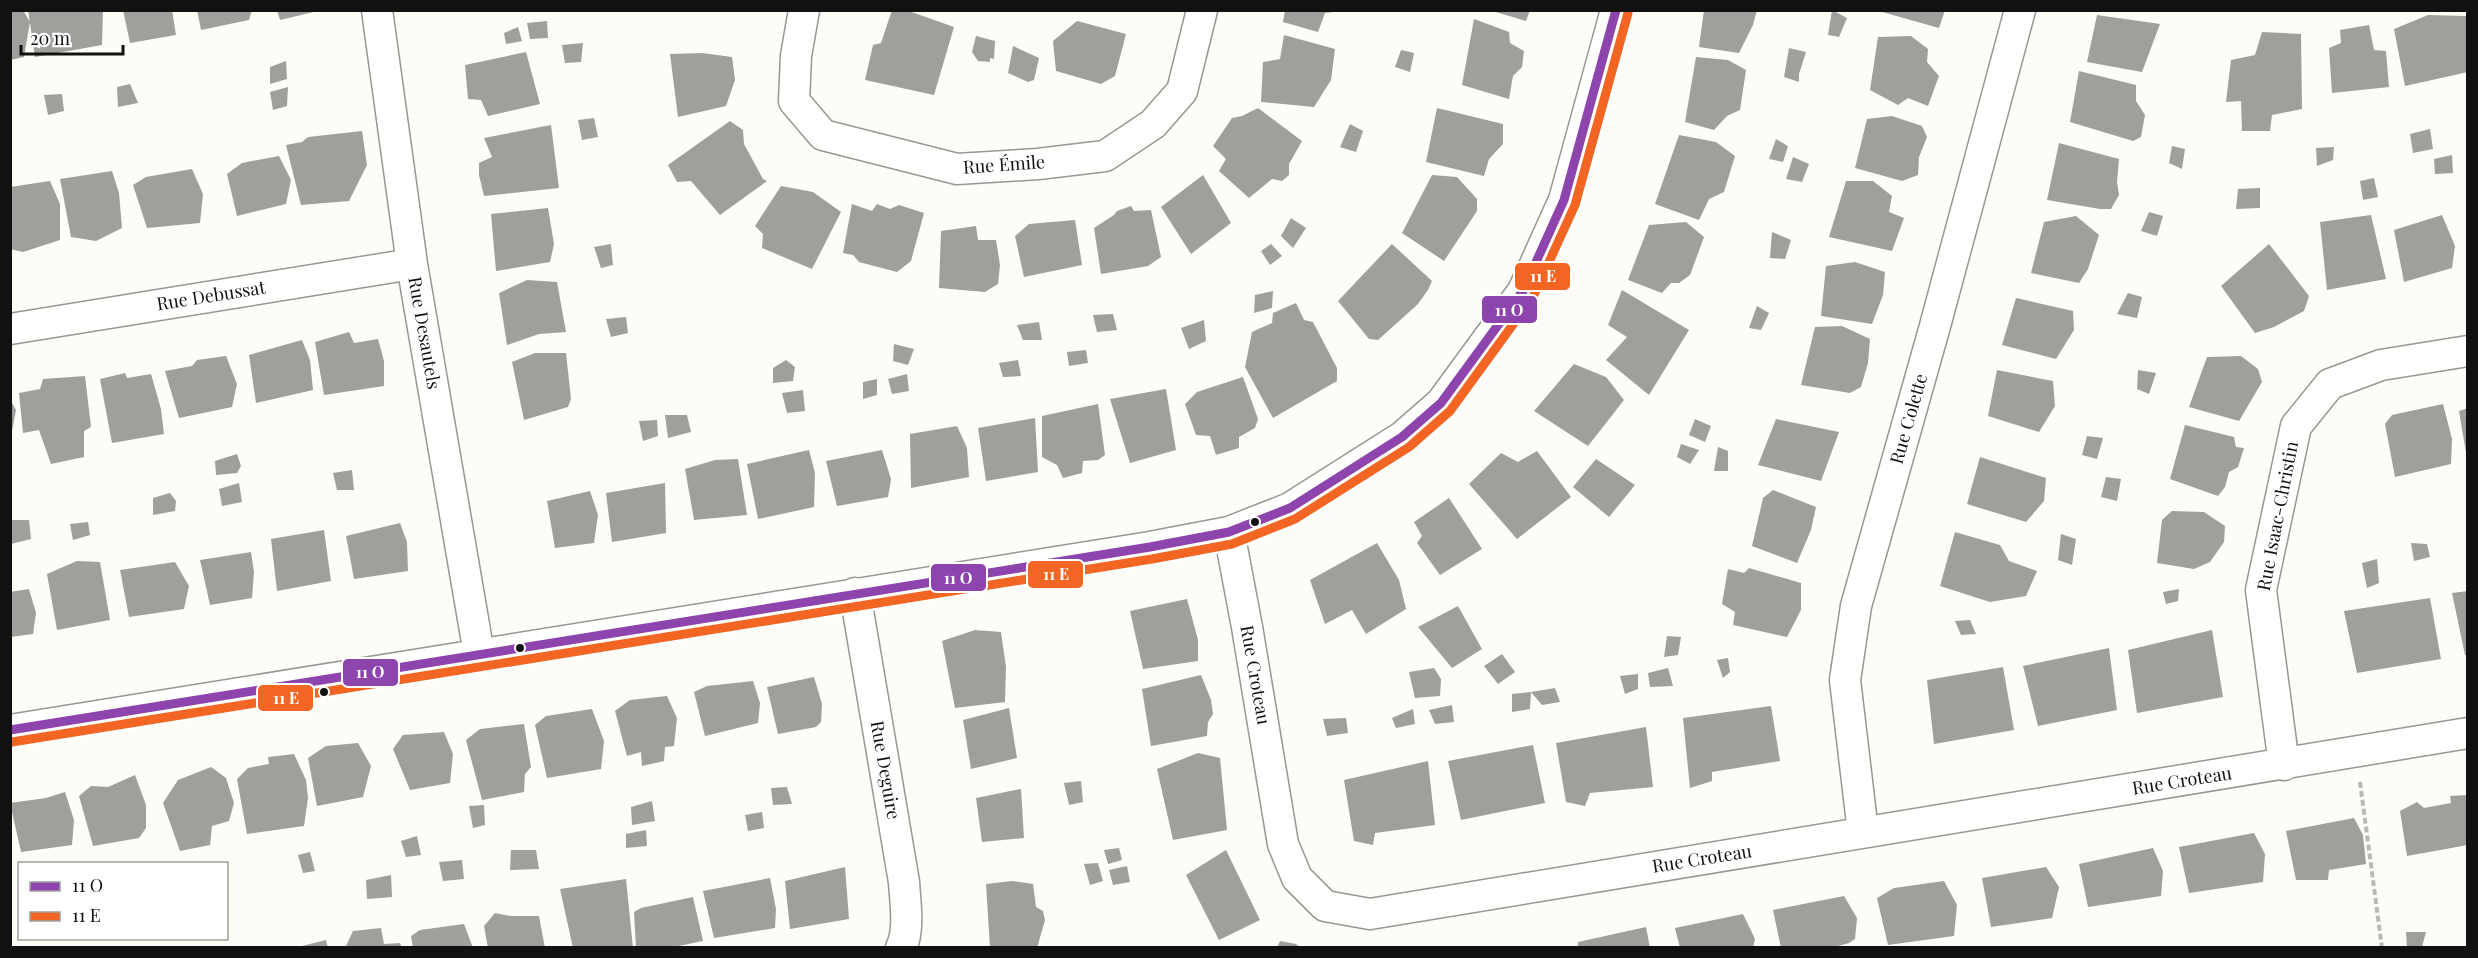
<svg xmlns="http://www.w3.org/2000/svg" width="2478" height="958" font-family="'Playfair Display',serif">
  <rect width="100%" height="100%" fill="#fdfcf7"/>
  <!-- building -->
  <path fill="#a19f9c" d="M10,10H23L30,22L24,57L10,60Z
    M28,10H103L102,45L35,57Z
    M123,10H172L176,35L130,43Z
    M197,10H252L249,20L201,30Z
    M277,10H318V11L280,20Z
    M892,10H906L954,27L934,95L865,80L873,45L881,43Z
    M1285,10H1333V12L1325,13L1318,32L1283,22Z
    M1489,10H1530L1526,21Z
    M1704,10H1757L1753,25L1739,53L1699,47Z
    M1832,10L1847,18L1839,37L1828,35Z
    M1875,10H1945L1939,28Z
    M2097,15L2160,24L2142,72L2087,62Z
    M2428,15L2466,16L2468,72L2405,86L2394,29Z
    M1474,19L1509,32L1510,43L1524,51L1522,67L1513,76L1509,99L1462,85Z
    M547,21L548,38L530,39L527,23Z
    M1077,21L1126,34L1115,76L1101,84L1056,71L1053,41Z
    M2369,25L2374,50L2386,51L2389,87L2332,93L2329,48L2341,43L2340,30Z
    M518,27L522,41L506,44L504,33Z
    M2262,32L2301,34L2302,109L2272,115L2270,131H2242L2241,101L2226,102L2231,60L2255,55Z
    M1284,35L1335,49L1331,80L1314,107L1261,102L1263,62L1280,59Z
    M976,36L995,41L994,59L990,58V62L978,61L972,52Z
    M1911,36L1928,49L1927,62L1939,76L1928,106L1908,98L1898,105L1870,90L1878,37Z
    M583,43L581,62L565,63L562,45Z
    M1013,46L1039,58L1034,80L1028,82L1008,73Z
    M1789,48L1806,52L1799,74V82L1784,77Z
    M1401,50L1414,53L1410,72L1395,67Z
    M526,52L540,104L488,116L481,100L468,99L465,65Z
    M702,53L732,57L735,80L726,106L678,117L670,54Z
    M1696,57L1728,60L1746,70L1740,110L1727,116L1714,130L1685,122Z
    M286,61L287,79L270,84V67Z
    M2079,71L2136,85V101L2145,115L2141,137L2133,141L2070,122Z
    M130,84L138,103L118,107L117,87Z
    M288,87L287,106L273,110L270,92Z
    M62,94L64,111L48,115L44,95Z
    M1258,108L1302,141L1289,164V175L1282,181L1272,179L1249,198L1219,171L1226,159L1213,146L1232,118L1242,116Z
    M1437,108L1503,124V144L1489,159L1484,176L1426,162Z
    M1892,116L1922,126L1927,137L1919,157L1918,175L1902,181L1855,168L1867,119Z
    M594,118L598,137L582,140L578,120Z
    M730,121L743,130L744,144L763,179L767,181L720,215L691,181L677,182L668,165Z
    M1350,124L1363,131L1356,152L1340,147Z
    M551,125L559,188L484,196L479,175V163L492,157L484,138Z
    M2430,129L2433,149L2413,153L2410,134Z
    M362,131L367,165L349,201L301,205L286,145L302,142L308,137Z
    M1679,135L1716,142L1735,156L1724,192L1709,199L1699,220L1655,204Z
    M1776,139L1788,146L1783,162L1769,159Z
    M2059,143L2119,159L2117,182L2119,195L2111,209H2100L2047,200Z
    M2172,146L2185,149L2182,169L2169,163Z
    M2334,147L2333,160L2317,166L2316,148Z
    M2452,155L2453,173L2435,174L2434,159Z
    M279,156L291,180L286,204L237,216L227,174L242,163Z
    M1793,157L1809,164L1802,182L1786,179Z
    M192,169L203,194L200,223L147,228L133,185L146,177Z
    M112,171L119,193L122,228L96,241L71,237L60,179Z
    M1203,175L1231,223L1191,254L1161,207Z
    M1432,175L1457,177L1477,199V211L1444,261L1402,233Z
    M2374,178L2378,197L2363,200L2360,181Z
    M50,181L60,204V240L23,252L10,249V187Z
    M1846,181H1873L1892,196L1889,212L1904,218L1892,251L1829,237Z
    M781,186L813,192L841,212L812,269L762,248L763,234L755,226Z
    M2260,188V208L2236,209L2238,189Z
    M852,204L872,211L877,204L890,209L899,205L924,213L911,261L897,272L859,262L853,255L843,253Z
    M1131,206L1134,211L1151,210L1161,257L1148,266L1101,274L1094,228L1114,215L1117,211Z
    M548,208L554,244L550,262L496,271L491,214Z
    M2149,212L2163,216L2157,236L2141,231Z
    M2371,215L2386,279L2327,290L2320,222Z
    M2442,215L2455,246L2452,268L2404,282L2394,230Z
    M2076,216L2099,235L2088,269L2079,283L2031,273L2044,222Z
    M1291,218L1306,228L1293,248L1281,236Z
    M1075,220L1082,265L1024,277L1015,236L1029,224Z
    M1686,222L1704,237L1690,275L1679,283H1671L1662,293L1628,280L1649,225Z
    M976,226L978,240H996L1000,265L998,284L985,292L939,288L941,231Z
    M1772,232L1791,240L1785,259L1770,258Z
    M611,244L613,265L601,268L594,247Z
    M1271,244L1282,256L1270,265L1261,251Z
    M1392,244L1432,281L1428,290L1418,304L1378,340L1369,339L1338,301Z
    M2269,244L2309,296L2304,311L2274,327L2255,333L2221,286Z
    M1855,262L1885,272L1883,295L1872,324L1821,316L1826,266Z
    M527,280L557,282L566,332L539,334L507,345L499,293Z
    M1622,290L1689,330L1649,395L1606,360L1627,337L1608,325Z
    M1273,291L1272,308L1254,313L1255,295Z
    M2128,293L2142,297L2137,318L2117,314Z
    M2016,298L2073,311L2074,330L2056,359L2002,345Z
    M1296,303L1304,320L1313,322L1337,368V381L1273,418L1245,367L1252,332L1272,323L1273,313Z
    M1757,306L1769,313L1761,330L1749,328Z
    M1113,314L1117,330L1097,332L1093,315Z
    M626,317L628,333L611,337L606,319Z
    M1204,320L1206,341L1189,349L1181,328Z
    M1039,322L1042,340H1023L1017,325Z
    M1842,326L1870,339L1868,363L1861,387L1850,393L1801,385L1815,327Z
    M349,332L354,343L378,339L384,361V386L324,395L315,342Z
    M302,340L310,360L313,390L256,403L249,355Z
    M894,344L914,349L908,365L893,361Z
    M1086,350L1088,363L1069,366L1067,352Z
    M535,353H566L571,399L568,407L524,420L512,362Z
    M226,356L237,384L232,407L179,418L165,371L192,366L197,360Z
    M2241,356L2258,369L2262,382L2239,421L2189,407L2207,357Z
    M786,360L795,367L793,381L773,383V368Z
    M1018,360L1021,376L1003,377L999,363Z
    M1574,364L1606,377L1624,400L1588,446L1534,411Z
    M1997,370L2053,381L2055,406L2039,432L1988,416Z
    M2138,370L2156,373L2149,394L2137,389Z
    M125,373L127,378L151,374L161,409L164,434L112,443L100,379Z
    M907,374L909,391L892,394L888,379Z
    M85,376L91,427L84,431V457L51,464L39,430L23,433L19,393L40,389L43,379Z
    M1243,377L1258,419L1255,428L1239,437V448L1216,455L1210,436L1196,435L1185,404L1197,392Z
    M877,379V395L863,399V382Z
    M1166,389L1176,450L1130,463L1110,399Z
    M803,390L805,411L787,413L782,393Z
    M10,399L16,410L12,431H10Z
    M1098,404L1105,455L1098,460L1083,461L1082,473L1063,478L1057,465L1042,457V416Z
    M2443,404L2452,439L2451,464L2395,477L2385,424L2392,415Z
    M2468,408V453H2466L2459,411Z
    M665,415H687L691,432L668,438Z
    M1035,418L1038,472L986,481L978,428Z
    M1695,419L1711,426L1705,442L1689,435Z
    M1776,419L1839,432L1821,481L1758,465Z
    M657,420L658,436L643,441L639,421Z
    M2185,425L2234,437L2236,447L2244,448L2238,467L2229,472L2225,487L2218,496L2170,479Z
    M957,426L967,448L969,477L911,488L910,434Z
    M2087,436L2103,438L2097,459L2082,455Z
    M1681,444L1699,450L1690,464L1677,457Z
    M1718,447L1728,451V471H1714Z
    M809,450L815,473L814,507L758,519L747,464Z
    M882,450L891,479L888,497L837,506L826,461Z
    M1537,451L1571,497L1517,539L1469,484L1501,453L1518,462Z
    M237,454L241,466L237,473L216,475L215,461Z
    M1980,457L2046,478L2044,501L2026,522L1967,504Z
    M738,459L747,515L694,520L685,469L715,460Z
    M1596,459L1635,485L1609,517L1573,487Z
    M352,470L354,490H337L333,473Z
    M2106,477L2121,479L2117,501L2101,497Z
    M239,483L242,502L222,506L219,489Z
    M665,483L666,533L612,542L606,493Z
    M1773,490L1816,507L1811,530L1797,563L1752,546L1763,498Z
    M590,491L598,515L594,543L555,548L547,501Z
    M170,493L176,501L175,511L153,515V498Z
    M1449,498L1482,549L1440,575L1417,543L1422,536L1414,522Z
    M2172,511L2204,512L2225,526L2224,542L2210,562L2194,569L2157,563L2162,520Z
    M10,520H29L31,539L11,544Z
    M88,522L90,535L73,540L70,524Z
    M400,523L407,542L408,571L354,579L346,536Z
    M324,530L331,581L277,591L271,539Z
    M1955,532L2000,545L2009,561L2037,571L2026,596L1990,602L1940,586Z
    M2061,534L2076,539L2072,565L2058,560Z
    M1377,543L1399,580L1406,609L1366,634L1352,610L1325,624L1310,580Z
    M2411,543L2427,544L2430,557L2414,561Z
    M251,552L254,572L252,598L210,605L200,560Z
    M2377,559L2379,583L2367,588L2362,563Z
    M77,561L100,562L110,620L57,630L47,574Z
    M175,562L189,586L184,609L129,617L120,570Z
    M1749,568L1801,583V610L1787,637L1733,625L1735,612L1722,604L1728,569L1744,573Z
    M29,589L36,613L33,634L10,637V592Z
    M2179,589L2178,601L2166,604L2163,592Z
    M2468,591V655H2465L2452,593Z
    M2430,598L2441,659L2357,673L2344,611Z
    M1187,599L1198,640V661L1143,669L1130,611Z
    M1458,606L1482,649L1452,668L1418,627Z
    M1970,620L1976,634L1961,635L1955,621Z
    M975,630L1001,632L1006,667L1005,702L955,708L942,641Z
    M2212,630L2223,697L2137,713L2128,650Z
    M1667,636L1681,637L1678,655L1664,657Z
    M2109,648L2117,710L2038,726L2023,666Z
    M1502,654L1515,672L1498,684L1484,666Z
    M1728,658L1730,672L1723,678L1717,660Z
    M2003,667L2014,730L1934,744L1927,680Z
    M1434,668L1441,679L1440,696L1415,698L1409,672Z
    M1668,668L1673,686L1650,687L1648,673Z
    M1638,674V689L1625,694L1620,676Z
    M1201,675L1211,700L1213,714L1208,722L1207,736L1151,746L1142,689Z
    M814,677L822,704L821,722L816,727L778,734L767,687Z
    M753,681L760,703L758,723L705,736L694,692L707,686Z
    M1555,688L1560,702L1542,705L1531,692Z
    M1531,692L1530,709L1512,712V694Z
    M667,696L677,718L674,746L665,747L664,761L642,766L641,752L627,756L615,711L630,700Z
    M1452,705L1454,722L1435,724L1429,710Z
    M1771,706L1780,761L1712,772V781L1690,788L1683,718Z
    M1009,708L1017,758L971,769L963,720Z
    M592,709L604,741L601,769L547,778L535,725L546,716Z
    M1413,709L1415,724L1396,728L1392,718Z
    M1346,718L1348,733L1327,736L1323,719Z
    M524,724L531,767L525,774L524,792L482,800L466,740L480,729Z
    M1646,727L1653,787L1590,793L1585,806L1566,802L1556,743Z
    M444,732L453,754L450,783L410,790L393,749L403,735Z
    M358,743L371,766L363,797L317,806L308,758L326,746Z
    M1533,745L1545,803L1461,820L1448,761Z
    M1198,753L1220,758L1227,830L1173,840L1157,769Z
    M294,754L306,780L308,798L304,826L247,834L237,779L248,768L269,764L268,757Z
    M1428,761L1435,825L1375,833L1373,845L1354,841L1344,780Z
    M211,767L226,778L234,803L229,821L212,826L210,845L180,851L163,803L178,780Z
    M135,775L146,805V828L139,838L93,846L79,796L91,786L108,787Z
    M1081,781L1083,802L1069,805L1064,783Z
    M787,787L792,804L773,805L771,788Z
    M1021,789L1024,838L982,842L976,798Z
    M65,792L74,820L72,845L21,852L10,803L46,798Z
    M2468,795V845L2407,856L2400,811L2417,802L2424,808L2451,803L2450,796Z
    M652,801L655,821L632,825L631,807Z
    M484,805L485,825L473,828L469,806Z
    M762,812L764,828L748,831L745,815Z
    M2354,818L2363,835L2366,864L2329,870L2328,880H2296L2286,831Z
    M646,830L647,846L626,848V834Z
    M2254,833L2265,854L2263,882L2189,893L2179,847Z
    M417,836L421,855L406,857L401,841Z
    M1119,848L1122,860L1108,864L1104,850Z
    M2153,848L2163,871L2161,896L2088,907L2079,864Z
    M511,850H536L539,869L510,870Z
    M1226,850L1260,920L1219,940L1186,875Z
    M310,852L315,871L303,873L298,855Z
    M462,860L464,879L443,881L439,862Z
    M1098,863L1103,881L1090,885L1084,864Z
    M1127,866L1130,882L1113,885L1109,870Z
    M845,867L849,919L790,929L785,881Z
    M2046,867L2059,887L2052,918L1991,927L1982,878Z
    M391,875L392,897L367,899L366,880Z
    M770,878L776,909L775,928L714,938L703,891Z
    M626,879L633,948H573L560,889Z
    M1012,881L1033,884L1036,907L1043,911L1045,920L1037,948H990L986,884Z
    M1944,881L1957,905L1954,936L1888,945L1877,898L1894,888Z
    M1844,896L1857,918L1855,939L1849,943L1831,948H1781L1773,910Z
    M693,897L703,941L669,948H636L634,912L641,908Z
    M495,913L510,916H539L545,948H488L484,926Z
    M1743,914L1755,939L1753,948H1680L1675,928Z
    M464,924L473,948H413L411,936L420,930Z
    M1646,927L1650,948H1578V942Z
    M381,928L384,944L400,943L402,948H345L353,931Z
    M2406,932H2426L2422,947L2407,948Z
    M326,940L328,948H298V947Z
    M1280,941L1296,944L1301,948H1277Z"/>
  <g fill="none" stroke-linecap="round" stroke-linejoin="round">
    <!-- street casing -->
    <g stroke="#979795" stroke-width="33">
      <path id="street" d="M377,10L412,264L479,654
        M804,10L796,56L794,101L823,135L957,169L1038,164L1105,156L1153,124L1182,91L1202,10
        M10,329L412,264
        M1229,532L1247,627L1283,844L1297,878L1325,906L1370,914L2468,733
        M855,593L904,882C905,901 910,930 901,948
        M10,730L1150,547L1229,532L1290,508L1402,437L1441,403L1523,291L1564,200L1616,10
        M2284,765L2261,590L2296,426L2330,384L2381,365L2468,351
        M1863,832L1845,680L1856,606L1935,326L2020,10"/>
    </g>
    <!-- path -->
    <path stroke="#b9b9b8" stroke-width="4" stroke-dasharray="6 3" stroke-linecap="butt" d="M2360,782L2382,948"/>
    <!-- street -->
    <use href="#street" stroke="#fffffe" stroke-width="30"/>
    <!-- bus-1 casing -->
    <g stroke="#fff" stroke-width="14">
      <path id="bus-1" d="M10,730L1150,547L1229,532L1290,508L1402,437L1441,403L1523,291L1564,200L1616,10"/>
    </g>
    <!-- bus-2 casing -->
    <g stroke="#fff" stroke-width="14">
      <path id="bus-2" d="M12,742L1152,559L1232,544L1295,519L1409,447L1450,411L1533,297L1575,205L1628,13"/>
    </g>
    <!-- bus-1 -->
    <use href="#bus-1" stroke="#8e44ad" stroke-width="9"/>
    <!-- bus-2 -->
    <use href="#bus-2" stroke="#f26522" stroke-width="9"/>
  </g>
  <!-- markers -->
  <g fill="#111" stroke="#fff" stroke-width="2">
    <circle cx="1255" cy="522" r="5"/>
    <circle cx="520" cy="648" r="5"/>
    <circle cx="324" cy="692" r="5"/>
  </g>
  <g text-anchor="middle" stroke-width="6" stroke-linejoin="round" paint-order="stroke">
    <!-- street labels -->
    <g font-size="18" fill="#111" stroke="#fff">
      <text transform="translate(1004 165) rotate(-4)" y="6">Rue Émile</text>
      <text transform="translate(211 296) rotate(-9)" y="6">Rue Debussat</text>
      <text transform="translate(424 333) rotate(80)" y="6">Rue Desautels</text>
      <text transform="translate(1909 419) rotate(-74)" y="6">Rue Colette</text>
      <text transform="translate(2278 516) rotate(-79)" y="6">Rue Isaac-Christin</text>
      <text transform="translate(1255 675) rotate(80)" y="6">Rue Croteau</text>
      <text transform="translate(885 770) rotate(80)" y="6">Rue Deguire</text>
      <text transform="translate(2182 781) rotate(-9)" y="6">Rue Croteau</text>
      <text transform="translate(1702 859) rotate(-9)" y="6">Rue Croteau</text>
    </g>
  </g>
  <g stroke="#fff" stroke-width="2">
    <rect x="1514" y="262" width="57" height="29" rx="6" fill="#f26522"/>
    <rect x="1481" y="295" width="57" height="29" rx="6" fill="#8e44ad"/>
    <rect x="1027" y="560" width="57" height="29" rx="6" fill="#f26522"/>
    <rect x="930" y="563" width="57" height="29" rx="6" fill="#8e44ad"/>
    <rect x="342" y="658" width="57" height="29" rx="6" fill="#8e44ad"/>
    <rect x="257" y="684" width="57" height="28" rx="6" fill="#f26522"/>
  </g>
  <g font-size="16" text-anchor="middle" font-weight="bold" fill="#fff">
    <text x="1543" y="282">11 E</text>
    <text x="1509" y="316">11 O</text>
    <text x="1056" y="580">11 E</text>
    <text x="958" y="584">11 O</text>
    <text x="370" y="678">11 O</text>
    <text x="286" y="704">11 E</text>
  </g>
  <!-- border -->
  <rect width="2478" height="958" fill="none" stroke="#111111" stroke-width="24"/>
  <!-- legend -->
  <rect x="18" y="862" width="210" height="78" fill="#ffffff" stroke="#a0a0a0" stroke-width="1.5"/>
  <rect x="30" y="882" width="30" height="9" fill="#8e44ad" stroke="#a0a0a0" stroke-width="1.5"/>
  <text x="72" y="892" font-size="18" fill="#111111">11 O</text>
  <rect x="30" y="912" width="30" height="9" fill="#f26522" stroke="#a0a0a0" stroke-width="1.5"/>
  <text x="72" y="922" font-size="18" fill="#111111">11 E</text>
  <!-- scale -->
  <path d="M21 45v9h102v-9" fill="none" stroke="#111111" stroke-width="3"/>
  <text x="30" y="45" font-size="18" fill="#111111" stroke="#ffffff" stroke-width="4.5" paint-order="stroke">20 m</text>
</svg>
